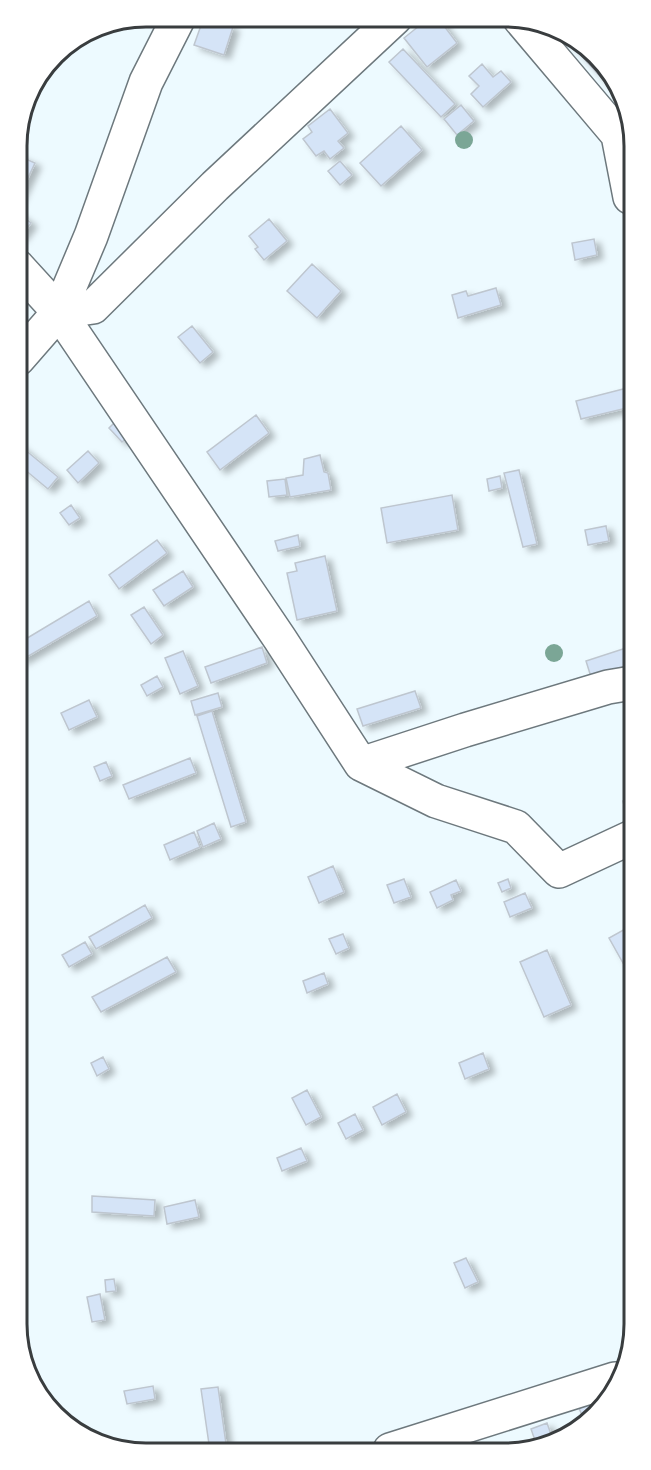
<svg xmlns="http://www.w3.org/2000/svg" width="651" height="1470" font-family="Barlow,sans-serif">
  <defs>
    <filter id="shadow"><feDropShadow dx="6" dy="4" stdDeviation="3" flood-color="#0004"/></filter>
  </defs>
  <rect width="100%" height="100%" fill="#edfaff"/>
  <!-- building -->
  <path fill="#d5e4f7" stroke="#bec6cf" stroke-width="1.5" filter="url(#shadow)" d="M204,17L233,27L224,55L194,45Z
    M429,18H438L457,43L427,67L404,38Z
    M569,38L591,49L625,104L567,40Z
    M403,49L455,104L441,117L389,62Z
    M482,64L493,77L501,71L511,82L483,107L471,94L479,86L469,76Z
    M461,105L474,121L457,135L444,119Z
    M330,109L348,133L338,141L344,148L330,159L324,151L316,156L303,139L312,132L308,126Z
    M401,126L422,150L381,186L360,163Z
    M17,155L35,163L17,201Z
    M340,161L352,175L340,185L328,171Z
    M17,212L31,223L20,238L17,236Z
    M269,219L287,241L264,260L255,249L258,247L249,236Z
    M594,239L597,255L575,260L572,243Z
    M312,264L341,291L317,318L287,291Z
    M496,288L501,305L458,318L452,295L466,291L468,296Z
    M192,326L213,352L200,363L178,337Z
    M631,387V407L581,419L576,401Z
    M256,415L269,433L220,470L207,452Z
    M121,416L135,431L122,442L109,428Z
    M18,444L58,477L48,489L18,464Z
    M88,451L99,463L78,483L67,470Z
    M320,455L324,472L328,473L331,490L290,497L286,478L303,475L304,459Z
    M519,470L537,544L523,547L504,473Z
    M500,476L502,488L489,491L487,479Z
    M285,479L287,495L269,497L267,481Z
    M452,495L458,530L387,543L381,508Z
    M71,505L80,518L69,525L60,513Z
    M606,526L609,541L588,545L585,530Z
    M298,535L300,546L278,551L275,541Z
    M157,540L167,553L119,589L109,575Z
    M325,556L337,611L297,620L287,573L297,571L295,563Z
    M183,571L193,587L164,606L153,590Z
    M89,601L97,616L20,661L19,643Z
    M144,607L163,635L151,644L131,615Z
    M632,646V664L591,677L586,661Z
    M262,647L267,663L211,683L205,667Z
    M183,651L198,686L180,694L165,658Z
    M157,676L163,687L147,696L141,685Z
    M415,691L421,708L363,726L357,709Z
    M218,693L222,707L195,715L191,701Z
    M89,700L97,717L69,730L61,713Z
    M212,711L246,822L231,827L197,716Z
    M190,758L196,773L129,799L123,785Z
    M106,762L112,776L100,781L94,767Z
    M632,799V817L627,818L623,801Z
    M214,823L221,839L203,847L197,831Z
    M194,832L200,847L170,860L164,845Z
    M333,866L344,892L319,903L308,877Z
    M404,879L411,897L394,903L387,885Z
    M508,879L511,888L502,892L498,883Z
    M456,880L461,891L451,895L453,900L437,908L430,892Z
    M525,893L532,908L510,917L504,902Z
    M145,905L152,918L96,949L89,937Z
    M627,928L629,931L633,930V958L623,963L609,938Z
    M343,934L349,948L336,954L329,939Z
    M85,942L92,954L69,967L62,955Z
    M547,950L571,1005L544,1017L520,962Z
    M167,957L176,972L101,1012L92,997Z
    M324,973L328,984L307,993L303,981Z
    M483,1053L489,1069L465,1079L459,1063Z
    M103,1057L109,1069L97,1076L91,1063Z
    M307,1090L321,1117L306,1125L292,1098Z
    M397,1094L406,1112L382,1125L373,1107Z
    M355,1114L363,1130L346,1139L338,1123Z
    M301,1148L307,1161L282,1171L277,1158Z
    M634,1151V1178L624,1155Z
    M92,1196L155,1200L154,1216L92,1212Z
    M195,1200L199,1217L167,1224L164,1207Z
    M466,1258L478,1282L465,1288L454,1263Z
    M114,1279L116,1291L106,1292L105,1280Z
    M100,1294L105,1320L92,1322L87,1297Z
    M153,1386L155,1399L127,1404L124,1391Z
    M218,1387L227,1451H210L201,1389Z
    M607,1399L602,1409L584,1420L576,1401Z
    M547,1423L553,1440L538,1449L531,1429Z"/>
  <g fill="none" stroke-linecap="round" stroke-linejoin="round">
    <!-- minor casing -->
    <g stroke="#6d787d" stroke-width="36">
      <path id="minor" d="M520,19L618,135L630,136
        M618,135L630,197
        M17,266L59,312L280,639L361,764L436,801L516,827L559,871L632,837
        M59,312L93,307L215,186L395,18
        M18,359L59,312L91,236L146,82L179,17
        M361,764L465,730L608,687L632,683
        M390,1450L615,1379"/>
    </g>
    <!-- minor -->
    <use href="#minor" stroke="#fff" stroke-width="33"/>
  </g>
  <!-- trees -->
  <g fill="#7ba696">
    <circle cx="464" cy="140" r="9"/>
    <circle cx="554" cy="653" r="9"/>
  </g>
  <!-- crop -->
  <path d="M0 0H651V1470H0ZM146 27H505A119 119 0 0 1 624 146V1324A119 119 0 0 1 505 1443H146A119 119 0 0 1 27 1324V146A119 119 0 0 1 146 27Z" fill="#fff" fill-rule="evenodd"/>
  <path fill="none" stroke="#393d3f" stroke-width="3" d="M146 27H505A119 119 0 0 1 624 146V1324A119 119 0 0 1 505 1443H146A119 119 0 0 1 27 1324V146A119 119 0 0 1 146 27Z"/>
</svg>
